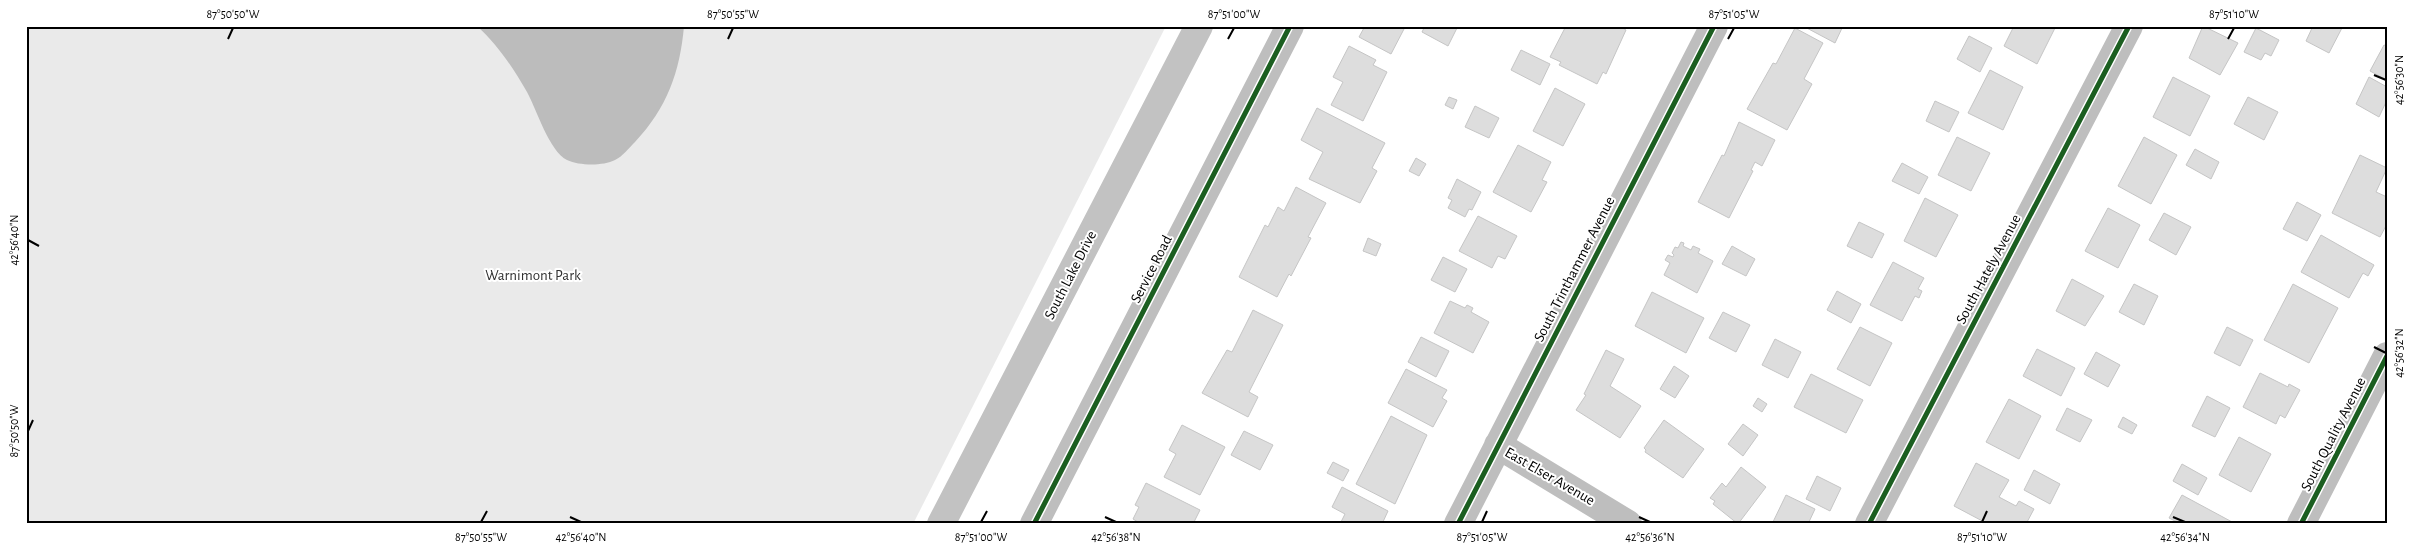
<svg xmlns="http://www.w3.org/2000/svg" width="2413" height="550" font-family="'Alegreya Sans',sans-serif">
  <rect width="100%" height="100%" fill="#fff"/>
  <!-- green -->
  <path fill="#eaeaea" d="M26,26H1166L913,524H26Z"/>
  <!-- water -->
  <path fill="#bcbcbc" d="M477,26H684C680,72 667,108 635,142C630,147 622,157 615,160C603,166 580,166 567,160C549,151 537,110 527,92C513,68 498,45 477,26Z"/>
  <!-- building -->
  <path fill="#ddd" stroke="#c5c5c5" d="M1365,26H1403L1404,29L1391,54L1359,37Z
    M1425,26H1458L1448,46L1422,32Z
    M1566,26H1619L1626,30L1606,74L1603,72L1597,84L1559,65L1561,62L1550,57Z
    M1803,26H1843L1835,43Z
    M2014,26H2056L2037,64L2004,46Z
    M2203,26L2238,43L2220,75L2189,58Z
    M2313,26H2343L2329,53L2306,41Z
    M1795,28L1823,43L1804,79L1812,84L1787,130L1747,109L1773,63L1776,64Z
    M2256,28L2279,40L2271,56L2265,53L2261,60L2244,52Z
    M1969,36L1992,48L1980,72L1957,59Z
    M2384,45L2387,46V80L2370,71Z
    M1349,46L1376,60L1373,65L1387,72L1363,121L1331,105L1343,82L1333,77Z
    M1521,50L1550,64L1540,85L1511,70Z
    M1990,70L2023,87L2003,130L1968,113Z
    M2173,77L2210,96L2190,136L2153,117Z
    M2369,77L2387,87V100L2379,117L2356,104Z
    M1555,88L1585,104L1563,146L1533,131Z
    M1449,97L1457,100L1453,109L1445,105Z
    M2248,97L2278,112L2264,140L2234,124Z
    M1935,101L1959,112L1949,132L1926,121Z
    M1475,106L1499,118L1489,138L1465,127Z
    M1317,108L1385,143L1372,168L1377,171L1360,203L1309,179L1323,152L1301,140Z
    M1739,122L1775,140L1762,166L1755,162L1751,170L1753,171L1729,218L1698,202L1722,155L1724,156Z
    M1957,137L1990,153L1971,191L1938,175Z
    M2144,137L2177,155L2151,204L2118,186Z
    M1518,145L1551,162L1542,180L1547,182L1531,212L1493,192Z
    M2195,149L2219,162L2211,179L2186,165Z
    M2360,155L2387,168L2376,192L2387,197V224L2380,237L2332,213Z
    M1416,158L1426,164L1419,176L1409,171Z
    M1902,163L1928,177L1919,194L1892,181Z
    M1457,179L1481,192L1472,210L1469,209L1465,217L1448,208L1452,200L1448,198Z
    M1296,187L1326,203L1308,237L1311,238L1291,276L1289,274L1277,297L1239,277L1265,225L1268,227L1278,207L1284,211Z
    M1925,198L1958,215L1936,257L1904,241Z
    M2297,202L2321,215L2307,241L2283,229Z
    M2108,208L2140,225L2118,268L2085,251Z
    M2164,213L2191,227L2176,255L2149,240Z
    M1478,216L1517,236L1505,259L1498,256L1492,268L1459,251Z
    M1859,222L1884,234L1872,258L1847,246Z
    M2321,235L2374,265L2368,276L2363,273L2349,298L2301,272Z
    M1368,238L1381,244L1376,256L1363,251Z
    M1681,242L1684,243L1683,246L1691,250L1693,246L1700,249L1698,253L1713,261L1697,293L1664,275L1670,263L1665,260L1668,255L1673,257L1674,255L1672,253L1675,247L1678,248Z
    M1732,246L1755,259L1746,276L1722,264Z
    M1443,257L1467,269L1455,292L1431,280Z
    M1893,262L1924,278L1918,289L1922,291L1919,298L1915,296L1902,321L1870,305Z
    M2072,279L2104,296L2085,326L2056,311Z
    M2134,284L2158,296L2144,325L2119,312Z
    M2293,284L2338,308L2309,363L2264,340Z
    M1837,291L1861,304L1851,323L1827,310Z
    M1652,292L1704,318L1686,353L1635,326Z
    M1450,301L1465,308L1467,305L1473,308L1471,312L1489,322L1473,353L1434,333Z
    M1253,310L1283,325L1249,392L1258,397L1248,417L1202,393L1227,350L1232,352Z
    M1723,312L1750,325L1736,352L1709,338Z
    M1860,327L1892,343L1870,386L1837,369Z
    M2227,327L2253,340L2240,366L2214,353Z
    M1421,337L1449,351L1436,377L1408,362Z
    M1775,339L1801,352L1788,378L1762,365Z
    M2037,349L2075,368L2061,396L2023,376Z
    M1606,350L1624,359L1610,386L1641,406L1620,438L1576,410L1586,395L1584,394Z
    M2096,352L2120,365L2108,387L2084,374Z
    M1674,366L1689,376L1675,398L1660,389Z
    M1406,369L1447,390L1442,398L1447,401L1433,427L1388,403Z
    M2260,373L2288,387L2289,384L2300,390L2285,418L2280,415L2276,424L2243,407Z
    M1811,374L1863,400L1846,433L1794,407Z
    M2207,396L2230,408L2215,437L2192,426Z
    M1758,398L1767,404L1762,412L1753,406Z
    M2009,399L2041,416L2019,459L1986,442Z
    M2067,408L2092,420L2080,442L2056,430Z
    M1391,416L1427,435L1395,504L1356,484Z
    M2123,417L2137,425L2132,434L2118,427Z
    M1664,420L1704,449L1683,478L1645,452L1646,450L1644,448Z
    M1743,424L1758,435L1743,456L1728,444Z
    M1182,425L1225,447L1200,495L1164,477L1176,454L1169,450Z
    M1244,431L1273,445L1260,470L1231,455Z
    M2239,437L2271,454L2251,492L2219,475Z
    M1333,462L1349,470L1343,481L1327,473Z
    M1976,463L2009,480L1999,497L2016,506L2019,501L2034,509L2026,524H1988L1954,506Z
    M2182,464L2207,478L2198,495L2173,481Z
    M1741,467L1766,487L1738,524L1713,504L1715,501L1710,498L1722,483L1726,487Z
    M2034,470L2060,484L2050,504L2024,490Z
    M1817,476L1841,488L1830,511L1806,499Z
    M1146,483L1200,510L1193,524H1141L1133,519L1139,507L1135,505Z
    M1342,487L1388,511L1382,524H1340L1345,514L1332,507Z
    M1786,495L1815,509L1808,524H1772Z
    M2182,495L2234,523L2181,524L2169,518Z"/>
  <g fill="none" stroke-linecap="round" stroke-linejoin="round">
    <!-- minor -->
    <path stroke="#bebebe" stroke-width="28" d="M1498,445L1628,524
      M1034,524L1290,26
      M1458,524L1714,26
      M1869,524L2129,26
      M2301,524L2387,356"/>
    <!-- secondary -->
    <path stroke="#c2c2c2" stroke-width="28" d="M941,524L1199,26"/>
    <!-- cycleway casing -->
    <g stroke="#fff" stroke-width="8">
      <path id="cycleway" d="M1034,524L1290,26
        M1458,524L1714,26
        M1869,524L2129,26
        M2301,524L2387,356"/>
    </g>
    <!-- cycleway -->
    <use href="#cycleway" stroke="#1b5e20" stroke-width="5"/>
  </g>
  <!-- ticks -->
  <path fill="none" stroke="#000" stroke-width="2" d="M228,39L233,28M728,39L733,28M1228,39L1234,28M1728,39L1734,28M2228,39L2234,28M2374,75L2386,80M28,240L39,246M2374,347L2386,353M28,431L33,420M570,517L581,522M1105,517L1116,522M1639,517L1650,522M2173,517L2185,522M481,522L487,511M981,522L987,511M1482,522L1487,511M1982,522L1987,511"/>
  <g text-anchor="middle" stroke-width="4" stroke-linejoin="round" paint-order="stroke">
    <!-- street labels -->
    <g font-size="15" fill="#000" stroke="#fff">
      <text transform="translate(1151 269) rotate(-63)" y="5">Service Road</text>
      <text transform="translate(1574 269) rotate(-63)" y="5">South Trinthammer Avenue</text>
      <text transform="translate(1988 269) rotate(-62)" y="5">South Hately Avenue</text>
      <text transform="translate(1070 275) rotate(-63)" y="5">South Lake Drive</text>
      <text transform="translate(2333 434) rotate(-63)" y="5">South Quality Avenue</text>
      <text transform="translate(1550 476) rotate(30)" y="5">East Elser Avenue</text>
    </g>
    <!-- park labels -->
    <g font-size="15" fill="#303030" stroke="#fff">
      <text x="533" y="280">Warnimont Park</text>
    </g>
  </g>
  <!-- border -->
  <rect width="2413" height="550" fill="none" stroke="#ffffff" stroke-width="55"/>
  <rect x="28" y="28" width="2358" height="494" fill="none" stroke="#000" stroke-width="2"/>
  <g font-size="12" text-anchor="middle" fill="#000">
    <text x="233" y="18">87°50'50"W</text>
    <text x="733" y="18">87°50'55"W</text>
    <text x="1234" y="18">87°51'00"W</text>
    <text x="1734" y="18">87°51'05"W</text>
    <text x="2234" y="18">87°51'10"W</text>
    <text transform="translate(2399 80) rotate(-90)" y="4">42°56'30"N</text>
    <text transform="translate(14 240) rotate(-90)" y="4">42°56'40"N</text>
    <text transform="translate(2399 353) rotate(-90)" y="4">42°56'32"N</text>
    <text transform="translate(14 431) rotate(-90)" y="4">87°50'50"W</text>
    <text x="481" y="541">87°50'55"W</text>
    <text x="581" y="541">42°56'40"N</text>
    <text x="981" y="541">87°51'00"W</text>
    <text x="1116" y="541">42°56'38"N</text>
    <text x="1482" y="541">87°51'05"W</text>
    <text x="1650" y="541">42°56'36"N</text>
    <text x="1982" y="541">87°51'10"W</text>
    <text x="2185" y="541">42°56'34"N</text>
  </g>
</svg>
